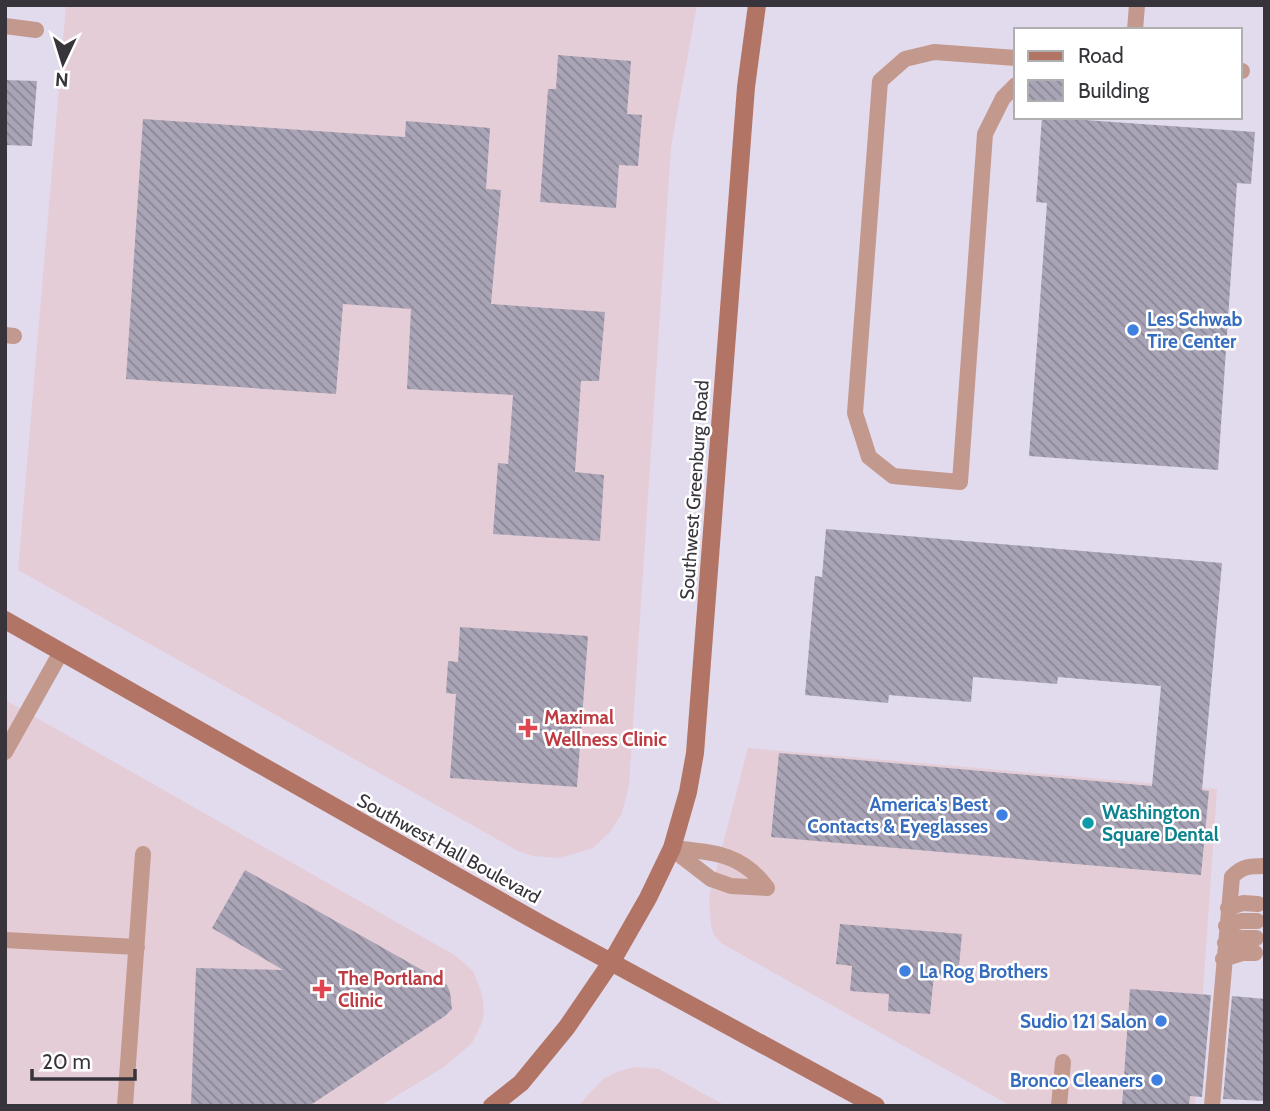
<svg xmlns="http://www.w3.org/2000/svg" width="1270" height="1111" font-family="Cabin,sans-serif">
  <defs>
    <pattern id="building-back-hatch" width="6" height="6" patternUnits="userSpaceOnUse" patternTransform="scale(1.75)"><rect width="6" height="6" fill="#a9a4b6"/><path d="M-1 5l2 2M0 0l6 6M5-1l2 2" fill="none" stroke="#8a8695"/></pattern>
  </defs>
  <rect width="100%" height="100%" fill="#e2daed"/>
  <!-- commercial -->
  <path fill="#e5cdd8" d="M66,5H697L671,147L629,785L622,813L610,832L593,848L560,858L533,856L518,851L18,570Z
    M5,700L456,956L473,971L482,994L484,1012L482,1023L472,1043L444,1067L380,1106H5Z
    M748,748L1217,789L1195,1106H1011L721,943L714,935L711,926L709,897Z
    M636,1067L659,1069L726,1106H578L603,1079L619,1071Z"/>
  <!-- building -->
  <path fill="url(#building-back-hatch)" d="M558,55L631,61L627,114L642,115L638,166L619,165L616,208L540,202L548,89H556Z
    M5,80L37,81L32,146L5,145Z
    M1042,117L1255,132L1251,184L1237,183L1218,470L1029,456L1047,203L1036,202Z
    M143,119L405,137L406,121L490,128L486,189L501,190L491,304L605,312L599,381H581L575,472L604,475L600,541L493,534L498,463L508,464L513,395L407,389L411,309L343,304L336,394L126,379Z
    M826,529L1222,563L1202,790L1209,791L1201,875L771,837L779,753L1152,786L1161,686L1058,677L1057,684L973,677L971,702L889,695L888,703L805,695L815,576L822,577Z
    M460,627L588,636L577,787L450,778L456,694L446,693L448,661L458,662Z
    M245,870L438,979L447,985L450,992L452,1009L445,1016L309,1106H191L196,968L283,970L212,928Z
    M840,924L962,934L958,977L934,975L930,1014L888,1011L889,994L850,991L852,966L836,964Z
    M1130,989L1211,995L1202,1097L1190,1096L1189,1106H1122Z
    M1232,996L1265,999V1101L1223,1099Z"/>
  <g fill="none" stroke-linecap="round" stroke-linejoin="round">
    <!-- service -->
    <path stroke="#c3988d" stroke-width="16" d="M5,26L36,30
      M1135,30L1137,5
      M1016,58L934,52L905,59L880,81L855,413L869,457L893,476L960,482L985,134L1003,98L1016,85
      M1240,71H1242
      M5,335L14,336
      M5,752L61,652
      M672,848C712,852 742,853 767,888
      M672,849L711,879L731,886L767,888
      M1228,908L1243,903L1258,904
      M1226,926L1241,921H1257
      M5,940L137,947
      M1225,943L1240,938H1256
      M1223,959L1242,953H1255
      M125,1106L143,854
      M1059,1106L1063,1062
      M1212,1106L1232,877C1242,866 1250,866 1265,866"/>
    <!-- secondary -->
    <path stroke="#b27565" stroke-width="18" d="M5,620L541,924L876,1106
      M492,1106L521,1083L567,1027L612,961L648,898L672,848L688,792L695,753L746,87L757,5"/>
  </g>
  <!-- markers -->
  <g fill="#3f7fe0" stroke="#fff" stroke-width="2.5">
    <circle cx="1133" cy="330" r="7"/>
    <circle cx="1002" cy="815" r="7"/>
    <circle cx="905" cy="971" r="7"/>
    <circle cx="1161" cy="1021" r="7"/>
    <circle cx="1157" cy="1080" r="7"/>
  </g>
  <g fill="#e0444e" stroke="#fff" stroke-width="2.5">
    <path d="M524.5 717.5h7v7h7v7h-7v7h-7v-7h-7v-7h7z"/>
    <path d="M318.5 978.5h7v7h7v7h-7v7h-7v-7h-7v-7h7z"/>
  </g>
  <circle fill="#0f9aa8" stroke="#fff" stroke-width="2.5" cx="1088" cy="823" r="7"/>
  <g text-anchor="middle" stroke-width="5" stroke-linejoin="round" paint-order="stroke">
    <!-- shop labels -->
    <g font-size="19" font-weight="bold" fill="#366cbe" stroke="#fff" text-anchor="end">
      <text x="1147" y="326" text-anchor="start">Les Schwab<tspan x="1147" dy="22">Tire Center</tspan></text>
      <text x="988" y="811">America's Best<tspan x="988" dy="22">Contacts &amp; Eyeglasses</tspan></text>
      <text x="919" y="978" text-anchor="start">La Rog Brothers</text>
      <text x="1147" y="1028">Sudio 121 Salon</text>
      <text x="1143" y="1087">Bronco Cleaners</text>
    </g>
    <!-- street labels -->
    <g font-size="19" fill="#37343b" stroke="#fff">
      <text transform="translate(694 490) rotate(-86)" y="7">Southwest Greenburg Road</text>
      <text transform="translate(449 848) rotate(29)" y="7">Southwest Hall Boulevard</text>
    </g>
    <!-- health labels -->
    <g font-size="19" font-weight="bold" fill="#be3a42" stroke="#fff" text-anchor="start">
      <text x="544" y="724">Maximal<tspan x="544" dy="22">Wellness Clinic</tspan></text>
      <text x="338" y="985">The Portland<tspan x="338" dy="22">Clinic</tspan></text>
    </g>
    <!-- culture labels -->
    <g font-size="19" font-weight="bold" fill="#0d838f" stroke="#fff" text-anchor="start">
      <text x="1102" y="819">Washington<tspan x="1102" dy="22">Square Dental</tspan></text>
    </g>
  </g>
  <!-- border -->
  <rect width="1270" height="1111" fill="none" stroke="#37343b" stroke-width="14"/>
  <!-- legend -->
  <rect x="1014" y="28" width="228" height="91" fill="#ffffff" stroke="#afaeb1" stroke-width="2"/>
  <rect x="1028" y="51" width="35" height="10" fill="#b27565" stroke="#afaeb1" stroke-width="2"/>
  <text x="1078" y="63" font-size="21" fill="#37343b">Road</text>
  <rect x="1028" y="80" width="35" height="21" fill="url(#building-back-hatch)" stroke="#afaeb1" stroke-width="2"/>
  <text x="1078" y="98" font-size="21" fill="#37343b">Building</text>
  <!-- north arrow -->
  <g transform="translate(63 63) rotate(184)" stroke="#ffffff" stroke-width="5" paint-order="stroke">
  <path d="M0-5L12 26L0 18L-12 26Z" fill="#37343b"/>
  <text y="-10" font-size="19" font-weight="bold" text-anchor="middle" fill="#37343b">N</text>
  </g>
  <!-- scale -->
  <path d="M32 1069v10h103v-10" fill="none" stroke="#37343b" stroke-width="3.5"/>
  <text x="42" y="1069" font-size="21" fill="#37343b" stroke="#ffffff" stroke-width="5" paint-order="stroke">20 m</text>
</svg>
